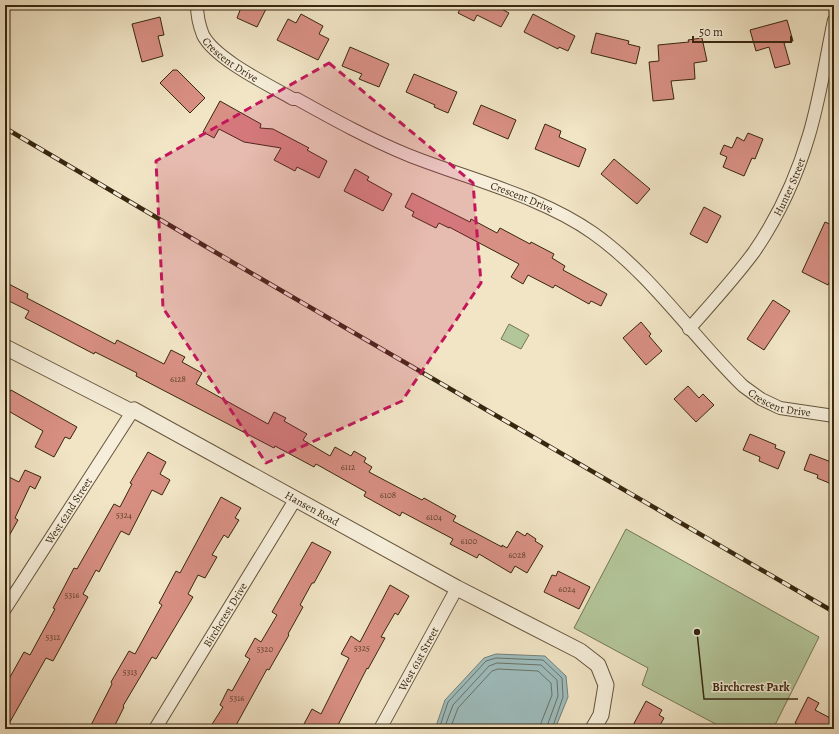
<svg xmlns="http://www.w3.org/2000/svg" width="839" height="734" font-family="Alegreya,serif">
  <rect width="100%" height="100%" fill="#f1e5c6"/>
  <filter id="stains"><feTurbulence type="fractalNoise" baseFrequency=".005" numOctaves="4"/><feColorMatrix values="0 0 0 0 .2 0 0 0 0 .09 0 0 0 0 .02 0 0 0 .5 -.17"/></filter>
  <radialGradient id="worn" r=".72"><stop offset=".6" stop-color="#630" stop-opacity="0"/><stop offset="1" stop-color="#630" stop-opacity=".3"/></radialGradient>
  <!-- green -->
  <path fill="#b3c69a" stroke="#757655" d="M509,324L529,335L521,349L501,339Z
    M626,529L819,637L773,729H725L642,685L648,668L574,628Z"/>
  <!-- water -->
  <path fill="#9ebdbe" stroke="#758178" d="M496,654L545,656L566,676L568,697L555,729H435L445,700L484,658Z"/>
  <g fill="none" stroke-linecap="round" stroke-linejoin="round">
    <!-- shore -->
    <path stroke="#6a7267" stroke-width="1" d="M439,729L448,702L486,661L496,658L543,660L562,678L563,697L552,729
      M444,729L453,705L489,666L497,663L541,665L557,680L558,696L546,729
      M450,729L458,708L492,671L498,669L538,671L551,683L552,695L541,723L540,729"/>
  </g>
  <!-- building -->
  <path fill="#d99084" stroke="#372710" d="M242,5H268L257,27L237,18Z
    M457,5H494L509,13L501,27L477,15L474,21L458,13L461,7Z
    M301,14L323,26L319,34L329,39L318,60L277,40L288,19L296,23Z
    M533,14L575,36L568,51L559,47L558,49L524,32Z
    M160,17L164,35L158,36L163,56L142,62L132,24Z
    M787,20L793,41L784,43L790,64L775,68L769,47L756,51L750,30Z
    M596,33L629,41L628,44L640,47L636,64L591,53Z
    M702,38L707,61L694,63L695,79L671,81L674,99L653,101L649,62L659,61L658,45L689,42L688,40Z
    M350,47L389,64L379,87L359,79L362,74L342,66Z
    M173,70H177L205,98L190,113L160,83Z
    M414,74L457,92L448,113L434,107L435,105L406,92Z
    M220,101L261,124L260,128L273,129L309,148L307,150L327,161L319,178L297,167L295,171L274,160L281,148L244,142L219,129L214,138L203,132Z
    M481,105L516,120L508,139L473,124Z
    M545,124L561,131L559,137L586,149L579,167L535,149Z
    M748,133L763,139L755,159L752,158L744,176L723,167L727,157L720,154L724,145L732,148L737,137L744,141Z
    M614,159L650,189L637,204L601,174Z
    M355,169L369,177L367,180L392,194L383,211L344,191Z
    M412,193L470,222L471,219L497,233L500,228L530,244L531,242L554,254L552,258L565,266L563,270L607,294L601,306L591,301L589,304L555,285L553,288L528,275L523,284L511,277L519,264L449,227V228L439,223L436,228L412,216L414,212L405,207Z
    M704,207L721,216L707,243L690,234Z
    M825,222L834,226V273L828,285L802,272Z
    M5,282L28,294L27,298L115,344L117,340L164,364L171,350L185,357L182,362L202,373L196,384L268,424L274,412L286,418L284,421L307,434L303,440L330,456L335,447L351,456L354,451L366,458L364,462L372,467L369,472L422,500L424,498L456,516L453,521L502,547V545L507,548L517,531L525,536L527,533L536,539L535,541L543,546L527,573L515,566L511,573L479,554L477,558L450,544L453,539L402,512L400,516L364,496L366,492L316,464L314,467L275,446L274,448L136,376L137,373L95,352L94,354L25,318L29,311L5,299Z
    M773,300L790,311L764,350L747,339Z
    M641,322L651,334L649,336L662,351L646,365L623,338Z
    M688,386L699,398L703,394L714,405L696,422L674,399Z
    M11,390L77,427L70,439L65,437L54,457L35,447L43,431L5,409V400Z
    M750,434L776,445L775,448L785,452L778,469L759,461L760,457L743,450Z
    M148,452L166,462L160,474L170,480L162,495L152,490L129,535L121,531L99,572L96,570L83,594L88,597L53,661L46,658L6,729H5V686L24,652L30,655L55,609L53,608L74,568L77,569L114,504L120,507L132,484L130,483Z
    M810,454L834,463V485L817,478L818,475L804,470Z
    M25,470L41,477L35,489L30,486L15,518L18,520L5,543V475L19,482Z
    M221,497L241,508L235,518L239,520L228,538L224,535L212,555L217,557L205,578L198,575L188,594L193,597L156,659L152,657L123,706L124,707L113,729H89L112,684L111,682L129,651L135,654L162,605L159,603L176,571L180,573Z
    M312,542L331,552L314,583H312L300,605L303,607L288,634L289,635L269,670L267,669L234,729H209L223,707L220,705L228,689L232,691L250,659L245,656L255,638L261,642L277,615L272,612Z
    M558,571L590,587L579,609L544,592L552,575L556,576Z
    M390,585L409,596L398,615L395,613L381,637L385,638L368,669L367,668L336,729H313L304,724L312,709L321,714L349,658L341,654L351,636L360,642Z
    M808,697L819,703L815,710L834,720V729H807L795,723Z
    M646,701L662,710L659,715L664,718L658,729H631Z"/>
  <g fill="none" stroke-linecap="round" stroke-linejoin="round">
    <!-- minor casing -->
    <g stroke="#66563e" stroke-width="14">
      <g id="minor">
        <path id="s1" d="M197,5C197,16 199,25 203,35C215,59 269,85 293,99H297C333,119 369,139 408,155C468,179 541,196 593,233C651,274 693,337 743,386L761,399L780,408L834,416"/>
        <path id="s2" d="M689,329C711,304 734,279 754,252C778,217 797,176 809,135C820,98 826,58 834,20"/>
        <path id="s3" d="M5,609L132,412"/>
        <path id="s4" d="M155,729L295,500"/>
        <path id="s5" d="M380,729L457,588"/>
      </g>
    </g>
    <!-- tertiary casing -->
    <g stroke="#66563e" stroke-width="17">
      <g id="tertiary">
        <path id="s6" d="M5,347L132,412L134,410L457,588L580,651L598,665L606,685L601,715L593,729"/>
      </g>
    </g>
    <!-- minor -->
    <use href="#minor" stroke="#f6eeda" stroke-width="12"/>
    <!-- tertiary -->
    <use href="#tertiary" stroke="#f6eeda" stroke-width="15"/>
    <!-- rail casing -->
    <g stroke="#372710" stroke-width="4.5">
      <path id="rail" d="M5,128L215,252L834,612"/>
    </g>
    <!-- rail -->
    <use href="#rail" stroke="#f6eeda" stroke-width="3" stroke-dasharray="9" stroke-linecap="butt"/>
  </g>
  <!-- marked area -->
  <path fill="#c2185b" fill-opacity="0.2" stroke="#c2185b" stroke-width="3" stroke-dasharray="8 5" stroke-linejoin="round" d="M329,63L473,183L481,283L402,401L266,463L163,308L156,161Z"/>
  <g text-anchor="middle" stroke-width="3" stroke-linejoin="round" paint-order="stroke">
    <!-- number labels -->
    <g font-size="9" fill="#60412d">
      <text x="178" y="382">6128</text>
      <text x="348" y="470">6112</text>
      <text x="388" y="498">6108</text>
      <text x="124" y="518">5324</text>
      <text x="434" y="520">6104</text>
      <text x="469" y="544">6100</text>
      <text x="517" y="558">6028</text>
      <text x="567" y="592">6024</text>
      <text x="72" y="598">5316</text>
      <text x="53" y="640">5312</text>
      <text x="362" y="651">5325</text>
      <text x="265" y="652">5320</text>
      <text x="130" y="675">5313</text>
      <text x="237" y="701">5316</text>
    </g>
    <!-- street labels -->
    <g font-size="11" fill="#372710" stroke="#f6eeda">
      <text dy="4" stroke="none"><textPath href="#s1" startOffset="68">Crescent Drive</textPath></text>
      <text dy="4" stroke="none"><textPath href="#s2" startOffset="175">Hunter Street</textPath></text>
      <text dy="4" stroke="none"><textPath href="#s1" startOffset="392">Crescent Drive</textPath></text>
      <text dy="4" stroke="none"><textPath href="#s1" startOffset="728">Crescent Drive</textPath></text>
      <text dy="4" stroke="none"><textPath href="#s6" startOffset="349">Hansen Road</textPath></text>
      <text dy="4" stroke="none"><textPath href="#s3" startOffset="117">West 62nd Street</textPath></text>
      <text dy="4" stroke="none"><textPath href="#s4" startOffset="134">Birchcrest Drive</textPath></text>
      <text dy="4" stroke="none"><textPath href="#s5" startOffset="80">West 61st Street</textPath></text>
    </g>
  </g>
  <!-- callouts -->
  <path fill="none" stroke="#372710" stroke-width="1.5" d="M697 632L704 699H798"/>
  <circle fill="#372710" stroke="#f6eeda" stroke-width="1.5" cx="697" cy="632" r="4"/>
  <g font-size="12" text-anchor="middle" font-weight="bold" fill="#372710" stroke="#f6eeda" stroke-width="3" stroke-linejoin="round" paint-order="stroke">
    <text x="751" y="691">Birchcrest Park</text>
  </g>
  <!-- margin -->
  <rect width="839" height="734" fill="none" stroke="#f1e5c6" stroke-width="20"/>
  <rect x="6" y="6" width="827" height="722" fill="none" stroke="#372710" stroke-width="2"/>
  <rect x="10" y="10" width="819" height="714" fill="none" stroke="#372710"/>
  <!-- scale -->
  <path d="M693 36v6h98v-6" fill="none" stroke="#372710" stroke-width="2"/>
  <text x="699" y="36" font-size="12" fill="#372710" stroke="#f6eeda" stroke-width="3" paint-order="stroke">50 m</text>
  <rect width="100%" height="100%" filter="url(#stains)"/>
  <rect width="100%" height="100%" fill="url(#worn)"/>
</svg>
